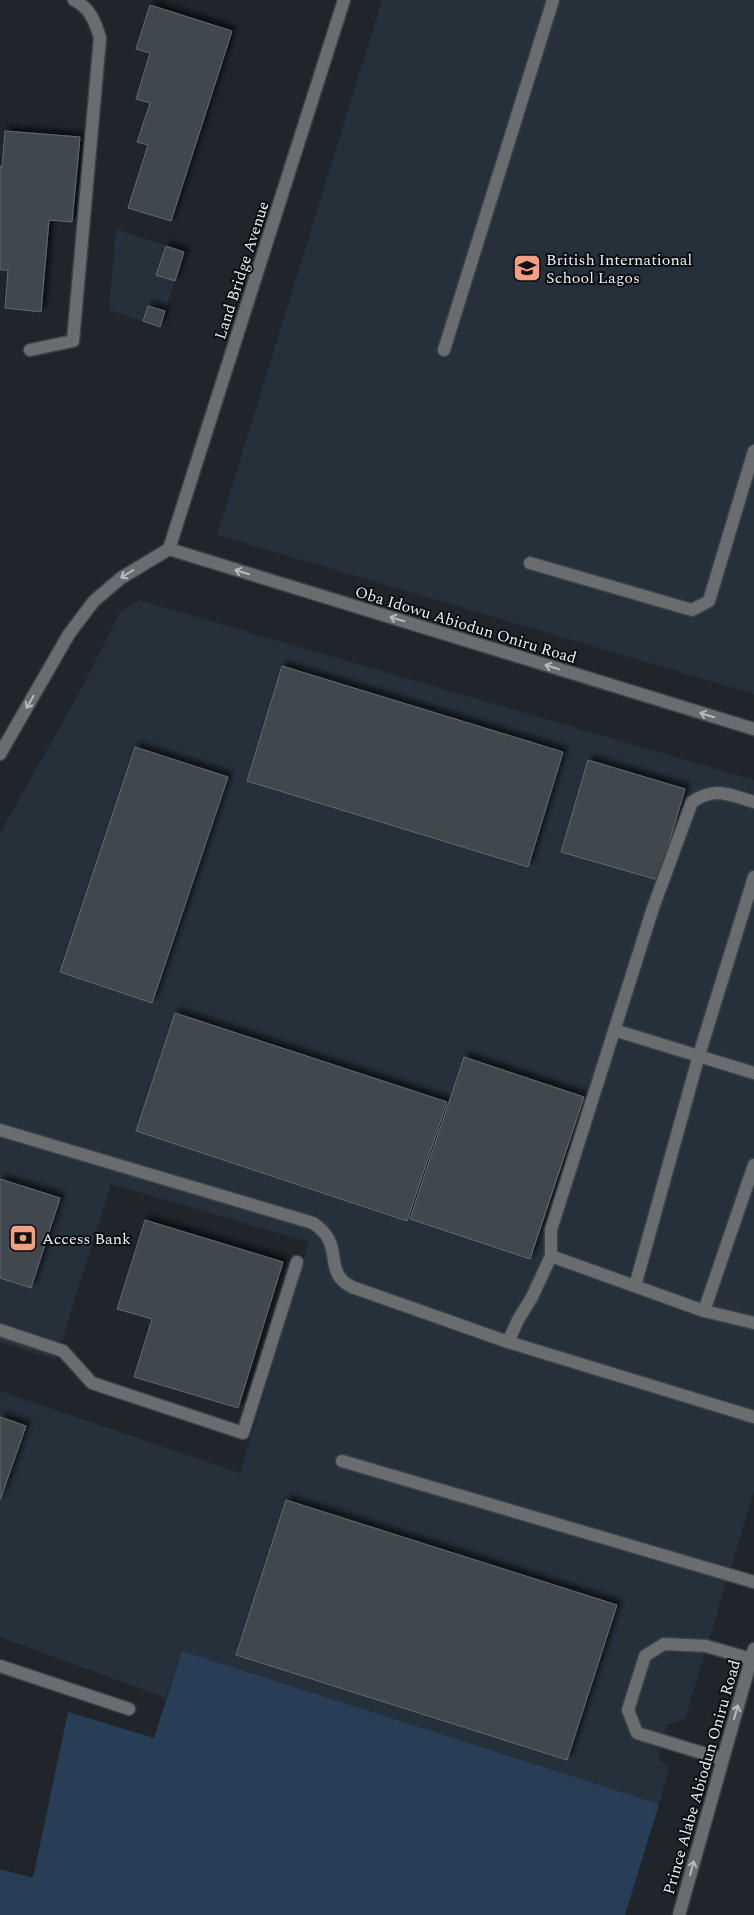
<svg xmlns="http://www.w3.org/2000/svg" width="754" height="1915" font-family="Spectral,serif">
  <defs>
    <filter id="shadow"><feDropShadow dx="4.5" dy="-4.5" stdDeviation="2.5" flood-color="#0009"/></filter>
  </defs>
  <rect width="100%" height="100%" fill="#1f252b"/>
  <!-- built -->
  <path fill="#25303a" d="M382,0H754V694L217,535Z
    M116,229L184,252L160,327L109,310Z
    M139,600L754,780V1491L685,1719L667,1724L658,1756L669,1770L659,1804L182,1651L166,1698L0,1637V1391L240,1473L309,1242L111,1184L56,1360L0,1342V833L77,697L120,612Z"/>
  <!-- green -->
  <path fill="#273e56" d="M182,1651L659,1804L625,1915H0V1869L33,1878L68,1712L154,1738Z"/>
  <!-- building -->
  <path fill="#40464d" stroke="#626970" filter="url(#shadow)" d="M150,5L232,31L171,221L128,208L148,145L137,142L150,103L136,99L150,53L136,49Z
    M5,131L80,137L72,222L49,220L41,312L5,308L8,270H0V166L2,167Z
    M166,246L184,252L175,281L156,275Z
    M148,306L165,311L160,327L143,321Z
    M282,666L563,752L528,867L247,781Z
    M135,747L228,777L152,1003L60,972Z
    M588,760L685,789L658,880L561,852Z
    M175,1013L447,1102L407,1221L136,1131Z
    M464,1057L584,1097L530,1259L410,1219Z
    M0,1179L60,1198L31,1288L0,1278Z
    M145,1220L283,1262L238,1408L134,1377L152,1319L117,1309Z
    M0,1417L26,1426L0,1500Z
    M286,1500L617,1605L567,1760L236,1655Z"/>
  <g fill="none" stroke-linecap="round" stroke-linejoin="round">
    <!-- service casing -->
    <g stroke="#3b4147" stroke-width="15">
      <path id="service" d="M30,350L73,341L100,38C95,21 90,8 74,0
        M444,350L553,0
        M530,563L692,610L709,601L754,451
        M754,802C730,795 715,786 692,802L653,908L551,1230V1256L704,1311L754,1323
        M614,1030L754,1073
        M0,1130L313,1223C343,1243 326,1264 343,1281C345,1283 349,1285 352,1287L508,1342L518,1320L532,1297L551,1256
        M635,1286L699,1055L754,877
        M704,1311L754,1165
        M0,1330L63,1351L92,1383L243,1433L297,1262
        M508,1342L754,1417
        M342,1461L754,1582
        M0,1666L129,1709
        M722,1759L637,1733L628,1710L645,1656L664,1644L706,1646L751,1659"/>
    </g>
    <!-- minor casing -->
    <g stroke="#3b4147" stroke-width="15">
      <path id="minor" d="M169,549L754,729
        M169,549L344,0
        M0,754L69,634L94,601L121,578L169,549
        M679,1915L754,1649"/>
    </g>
    <!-- service -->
    <use href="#service" stroke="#6a6d70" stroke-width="12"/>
    <!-- minor -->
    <use href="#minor" stroke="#6a6d70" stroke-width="12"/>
  </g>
  <!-- one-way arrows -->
  <defs><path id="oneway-shaft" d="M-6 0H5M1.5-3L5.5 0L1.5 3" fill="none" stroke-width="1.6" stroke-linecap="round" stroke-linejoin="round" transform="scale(1.25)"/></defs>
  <g stroke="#b6b9bd">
    <use href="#oneway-shaft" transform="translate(242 572) rotate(-163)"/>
    <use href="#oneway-shaft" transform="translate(127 574) rotate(148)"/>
    <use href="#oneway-shaft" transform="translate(397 619) rotate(-163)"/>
    <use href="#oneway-shaft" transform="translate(552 667) rotate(-163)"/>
    <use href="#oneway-shaft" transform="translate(30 702) rotate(120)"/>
    <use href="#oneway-shaft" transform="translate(707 715) rotate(-163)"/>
    <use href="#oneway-shaft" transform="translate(736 1712) rotate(-74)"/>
    <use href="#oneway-shaft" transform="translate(692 1868) rotate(-75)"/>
  </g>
  <!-- icons -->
  <defs>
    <g id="school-square" transform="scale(1.4375)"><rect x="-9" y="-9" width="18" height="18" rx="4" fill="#f39f83" stroke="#0b0e11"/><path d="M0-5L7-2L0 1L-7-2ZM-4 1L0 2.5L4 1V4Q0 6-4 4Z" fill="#111"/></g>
    <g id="bank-square" transform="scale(1.4375)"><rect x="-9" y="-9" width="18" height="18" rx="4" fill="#f39f83" stroke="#0b0e11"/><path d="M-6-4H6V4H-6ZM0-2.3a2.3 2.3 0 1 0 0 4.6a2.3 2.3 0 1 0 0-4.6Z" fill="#111"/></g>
  </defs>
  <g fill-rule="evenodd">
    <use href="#school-square" x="527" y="268"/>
    <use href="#bank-square" x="23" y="1238"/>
  </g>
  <g text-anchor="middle" stroke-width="4" stroke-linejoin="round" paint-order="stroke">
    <!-- poi labels -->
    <g font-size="16" fill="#e8ecf0" stroke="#0b0e11" text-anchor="start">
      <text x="546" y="265">British International<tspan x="546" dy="18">School Lagos</tspan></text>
      <text x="42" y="1244">Access Bank</text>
    </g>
    <!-- street labels -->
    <g font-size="16" fill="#e8ecf0" stroke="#0b0e11">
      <text transform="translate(241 270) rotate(-72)" y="6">Land Bridge Avenue</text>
      <text transform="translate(466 624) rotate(17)" y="6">Oba Idowu Abiodun Oniru Road</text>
      <text transform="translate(701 1777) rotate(-74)" y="6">Prince Alabe Abiodun Oniru Road</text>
    </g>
  </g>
</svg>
